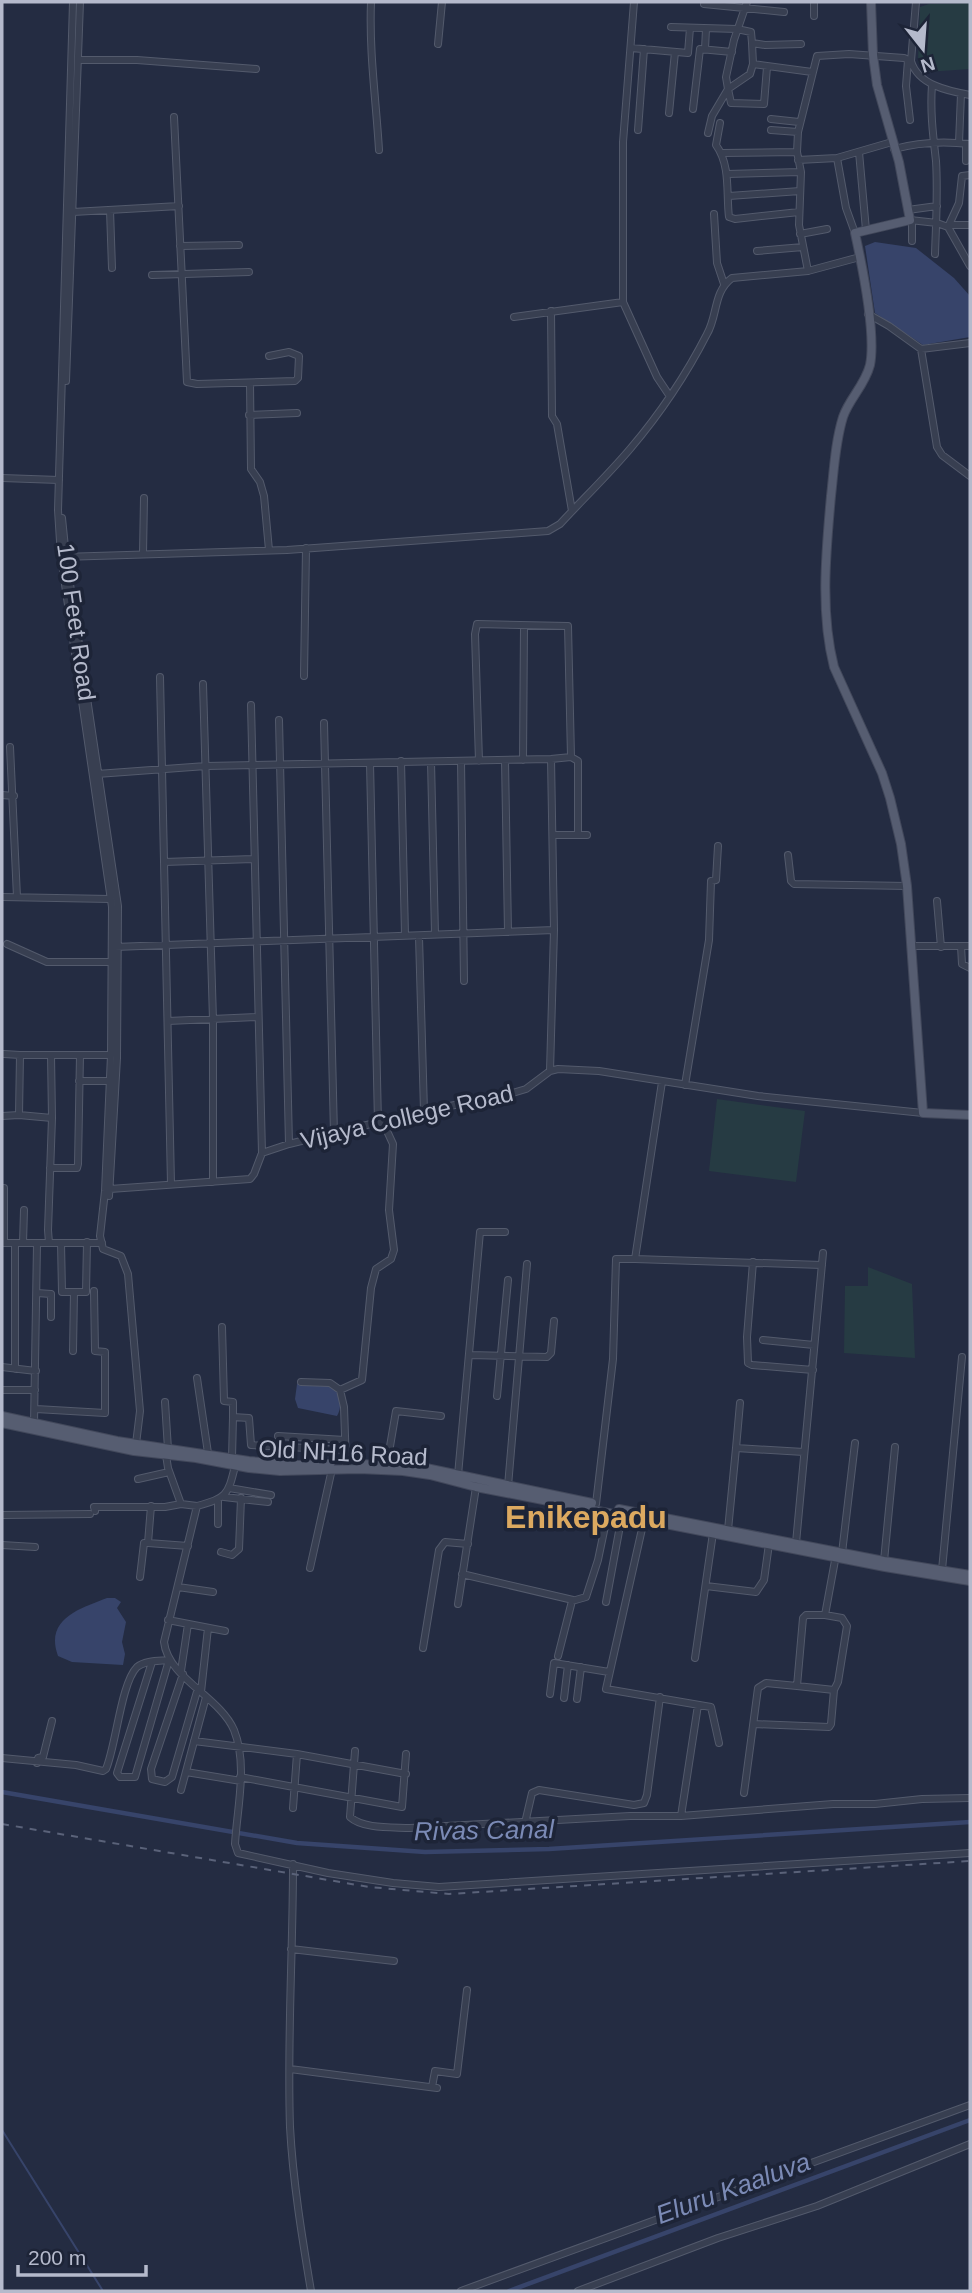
<svg xmlns="http://www.w3.org/2000/svg" width="972" height="2293" font-family="Arial,sans-serif">
  <rect width="100%" height="100%" fill="#242c42"/>
  <!-- green -->
  <path fill="#263b43" d="M970,3V69L927,72L918,62L920,7L929,4Z
    M717,1099L805,1111L796,1182L709,1171Z
    M868,1267L912,1284L915,1358L844,1353L845,1286H868Z"/>
  <!-- water -->
  <path fill="#37446a" d="M875,242L916,248L954,278L970,296V337L923,345L875,313L865,246Z
    M305,1383L332,1385C340,1395 343,1405 337,1416L298,1408L295,1399L297,1384Z
    M107,1598H115L121,1602L117,1608L126,1622L122,1642L125,1654L123,1665L72,1662L58,1656C44,1618 82,1608 107,1598Z"/>
  <g fill="none" stroke-linecap="round" stroke-linejoin="round">
    <!-- stream -->
    <path stroke="#37446a" stroke-width="2" d="M2,2130L103,2291"/>
    <!-- canal -->
    <path stroke="#37446a" stroke-width="4.5" d="M2,1792L297,1843L425,1852L549,1849L970,1822
      M509,2291L970,2120"/>
    <!-- minor casing -->
    <g stroke="#535a6c" stroke-width="8">
      <path id="minor" d="M73,2L58,510L61,557L112,907L111,1055L105,1191L100,1236L103,1249L121,1256L128,1274L140,1411L136,1444
        M371,2C369,52 376,100 379,150
        M634,2L623,142V302L657,377L669,395
        M704,4L784,12
        M814,16V2
        M671,27L737,29L751,32L752,43L765,45L801,44
        M752,43L753,64
        M438,44L442,2
        M631,48L688,53L690,28
        M705,49L706,29
        M78,60H137L256,69
        M908,60L906,86L910,120
        M911,61L916,2
        M767,67L764,104L731,103L728,89L750,74L753,64L812,72
        M932,85C930,111 933,135 936,161C938,192 936,223 935,254
        M693,109L700,49L732,52
        M669,113L675,52
        M174,117L187,382L197,384L295,381L298,378L299,356L289,352L269,356
        M771,119L799,122
        M720,123L716,145C731,166 726,193 729,217L735,219L799,212
        M638,130L644,49
        M771,130L798,132
        M708,133L712,116L728,89L726,77L734,40L747,2
        M959,143L961,94
        M894,149C919,142 945,141 970,144
        M859,152L866,230
        M722,153L797,152
        M837,158L846,208L855,233
        M798,160L837,158L892,142
        M966,161V144
        M727,174L801,172
        M729,196L800,191
        M110,210L112,268
        M908,210L937,206
        M73,212L179,206
        M714,214L717,263L724,284
        M910,220L937,223L948,227L970,266
        M912,221V241
        M949,225H970
        M948,227L959,203L962,176L970,175
        M800,234L827,229
        M180,246L239,245
        M757,251L803,247
        M808,271L799,225L801,172L797,152L798,132L817,56L849,54L904,58L911,61C918,85 948,91 970,95
        M152,275L249,272
        M551,311L552,416L557,424L572,511
        M868,314L889,326L921,349L970,343
        M514,317L623,302
        M921,349L937,447L942,455L970,476
        M66,381L80,2
        M250,383L251,469L260,482L264,496L269,550
        M249,415L297,413
        M2,478L59,480
        M62,518L66,557L118,906L117,1058L109,1196
        M143,554L144,498
        M62,557L287,550L548,531L560,524C583,499 608,475 630,449C659,415 686,375 707,334C718,315 713,292 732,278L808,271L860,257
        M304,676L306,548
        M160,677L171,1184
        M203,684L213,1020V1182
        M251,705L262,1153
        M279,720L289,1144
        M324,723L334,1134
        M10,747L17,897
        M505,760L508,932
        M523,760L524,626
        M401,761L405,935
        M461,761L464,981
        M479,761L475,634L477,624L568,626L571,757L578,761V834
        M431,762L435,934
        M97,774L206,766L551,759L571,757
        M2,795L14,796
        M553,835H587
        M788,855L791,881L794,884L907,886
        M164,862L253,859
        M2,897L110,899
        M937,901L941,947
        M419,937L424,1111
        M7,944L47,962H111
        M911,946H970
        M961,946L962,964L970,968
        M115,947L554,930L551,759
        M168,1021L258,1017
        M4,1054L20,1055
        M550,1071L554,930
        M79,1081H110
        M685,1085L709,940L711,881L716,880L718,846
        M19,1115L20,1055H111
        M2,1116L19,1115L52,1118
        M50,1168H77L78,1164L80,1055
        M110,1189L250,1179L254,1174L262,1153L289,1144L424,1111L506,1095L526,1089L550,1071L558,1069L599,1071L758,1096L923,1113
        M2,1243H102
        M4,1243V1188
        M15,1243V1369
        M23,1243L24,1210
        M49,1243L48,1230L52,1118L51,1055
        M61,1243L62,1292H86L87,1242
        M635,1259L822,1265
        M753,1262L747,1337L748,1363L752,1365L813,1370
        M37,1293L51,1294V1317
        M222,1327L224,1401L233,1402V1417
        M763,1340L814,1345
        M73,1351L74,1292
        M470,1355L547,1357L551,1353L554,1321
        M2,1367L36,1371
        M197,1378L208,1453
        M301,1382L330,1383L340,1390L344,1407L346,1464
        M2,1390H35
        M340,1390L362,1380L371,1288L376,1269L391,1259L394,1250L389,1210L393,1144L387,1131L378,1123L370,763
        M497,1396L508,1280
        M165,1402L168,1449
        M36,1409L105,1413V1352L95,1351L94,1291
        M34,1424L37,1244
        M278,1436L345,1440
        M736,1448L740,1403
        M166,1455L168,1468L181,1504
        M232,1458L233,1417L249,1418L251,1445L345,1450
        M387,1464L396,1411L441,1416
        M235,1466C228,1496 226,1498 197,1506L164,1642C168,1678 220,1697 234,1730C248,1765 237,1808 235,1844L238,1853L328,1873L393,1883L439,1887L970,1853
        M458,1475L480,1232H505
        M138,1479L169,1472
        M508,1486L527,1264
        M229,1488L271,1495
        M224,1497L268,1502
        M218,1501V1524
        M596,1504L613,1359L616,1259H635L662,1082
        M95,1511L94,1507H165L181,1504L197,1506
        M2,1515L90,1514
        M644,1520L606,1689L711,1707L719,1743
        M728,1530L736,1448L804,1452
        M148,1543L188,1546
        M796,1543L823,1253
        M2,1545L35,1547
        M221,1552L232,1555L239,1549L241,1498
        M842,1553L855,1443
        M884,1561L895,1447
        M310,1568L332,1469
        M942,1570L962,1357
        M462,1574L573,1600
        M140,1577L144,1543H148L151,1506
        M706,1586L756,1592L764,1580L769,1544
        M178,1587L213,1592
        M606,1602L622,1515
        M458,1604L476,1487
        M825,1615L836,1555
        M168,1620L225,1631
        M423,1648L439,1550L445,1542L468,1544
        M558,1656L572,1601L586,1597L598,1560L608,1512
        M695,1658L713,1533
        M181,1671L188,1624
        M183,1674L151,1769L152,1779L165,1782L172,1777L198,1688
        M201,1692L208,1628
        M550,1694L554,1663L609,1672
        M564,1698L568,1665
        M577,1699L581,1667
        M754,1724L829,1727L831,1724L834,1690L838,1682L847,1626L842,1618L825,1615H806L803,1618L797,1686L834,1690
        M194,1741L297,1754L406,1774
        M355,1751L350,1817C363,1829 392,1827 410,1828L630,1816H681L833,1804H875L922,1799L970,1798
        M2,1758L76,1765L103,1771L106,1769C116,1746 121,1683 137,1667C145,1660 160,1661 169,1660L135,1777H120L117,1773L152,1662
        M37,1763L38,1758L43,1757L52,1721
        M186,1772L241,1781
        M240,1777L402,1807L406,1754
        M181,1790L206,1697
        M744,1793L758,1688L766,1683L797,1686
        M293,1808L297,1754
        M681,1816L698,1705
        M525,1823L532,1793L539,1790L634,1805L644,1803L647,1795L660,1697
        M293,1864C293,1952 287,2039 290,2127C293,2182 302,2237 311,2291
        M291,1949L394,1961
        M290,2069L437,2088
        M432,2087L435,2071L457,2074L467,1990
        M461,2291L970,2105
        M578,2291L718,2238L817,2206L970,2144"/>
    </g>
    <!-- major casing -->
    <g stroke="#42485b" stroke-width="10">
      <path id="major" d="M871,2L873,55L877,85L899,162L910,220L855,233C862,265 876,335 870,365C865,385 849,399 843,417C835,443 834,470 831,496C826,552 820,612 834,667L882,773L890,798L901,844L907,886L923,1113L970,1115
        M2,1416L117,1441L249,1461L298,1465L330,1464
        M2,1423L134,1451L196,1458L249,1468L280,1471L359,1469L403,1471L430,1475L476,1487L885,1567L970,1581
        M361,1464L426,1468L592,1503
        M619,1509L884,1561L970,1575"/>
    </g>
    <!-- minor -->
    <use href="#minor" stroke="#383f51" stroke-width="6"/>
    <!-- major -->
    <use href="#major" stroke="#565d71" stroke-width="8"/>
    <!-- rail -->
    <path stroke="#5a6279" stroke-width="2" stroke-dasharray="7 7" stroke-linecap="butt" d="M2,1824L369,1887L449,1894L970,1861"/>
  </g>
  <g text-anchor="middle" stroke-width="7" stroke-linejoin="round" paint-order="stroke">
    <!-- street labels -->
    <g font-size="24" fill="#b5bacc" stroke="#1d2437">
      <text transform="translate(76 622) rotate(82)" y="8">100 Feet Road</text>
      <text transform="translate(407 1117) rotate(-13)" y="8">Vijaya College Road</text>
      <text transform="translate(343 1453) rotate(3)" y="8">Old NH16 Road</text>
    </g>
    <!-- water labels -->
    <g font-size="26" font-style="italic" fill="#7b8ab5" stroke="#1d2437">
      <text transform="translate(484 1830) rotate(-1)" y="9">Rivas Canal</text>
      <text transform="translate(733 2188) rotate(-20)" y="9">Eluru Kaaluva</text>
    </g>
    <!-- district labels -->
    <g font-size="32" font-weight="bold" fill="#dca960" stroke="#1d2437">
      <text x="586" y="1528">Enikepadu</text>
    </g>
  </g>
  <!-- border -->
  <rect width="972" height="2293" fill="none" stroke="#b5bacc" stroke-width="7"/>
  <!-- north arrow -->
  <g transform="translate(923 49) rotate(163)" stroke="#1d2437" stroke-width="5" paint-order="stroke">
  <path d="M0-5L12 26L0 18L-12 26Z" fill="#b5bacc"/>
  <text y="-10" font-size="19" font-weight="bold" text-anchor="middle" fill="#b5bacc">N</text>
  </g>
  <!-- scale -->
  <path d="M18 2265v10h128v-10" fill="none" stroke="#b5bacc" stroke-width="3.5"/>
  <text x="28" y="2265" font-size="21" fill="#b5bacc" stroke="#1d2437" stroke-width="5" paint-order="stroke">200 m</text>
</svg>
